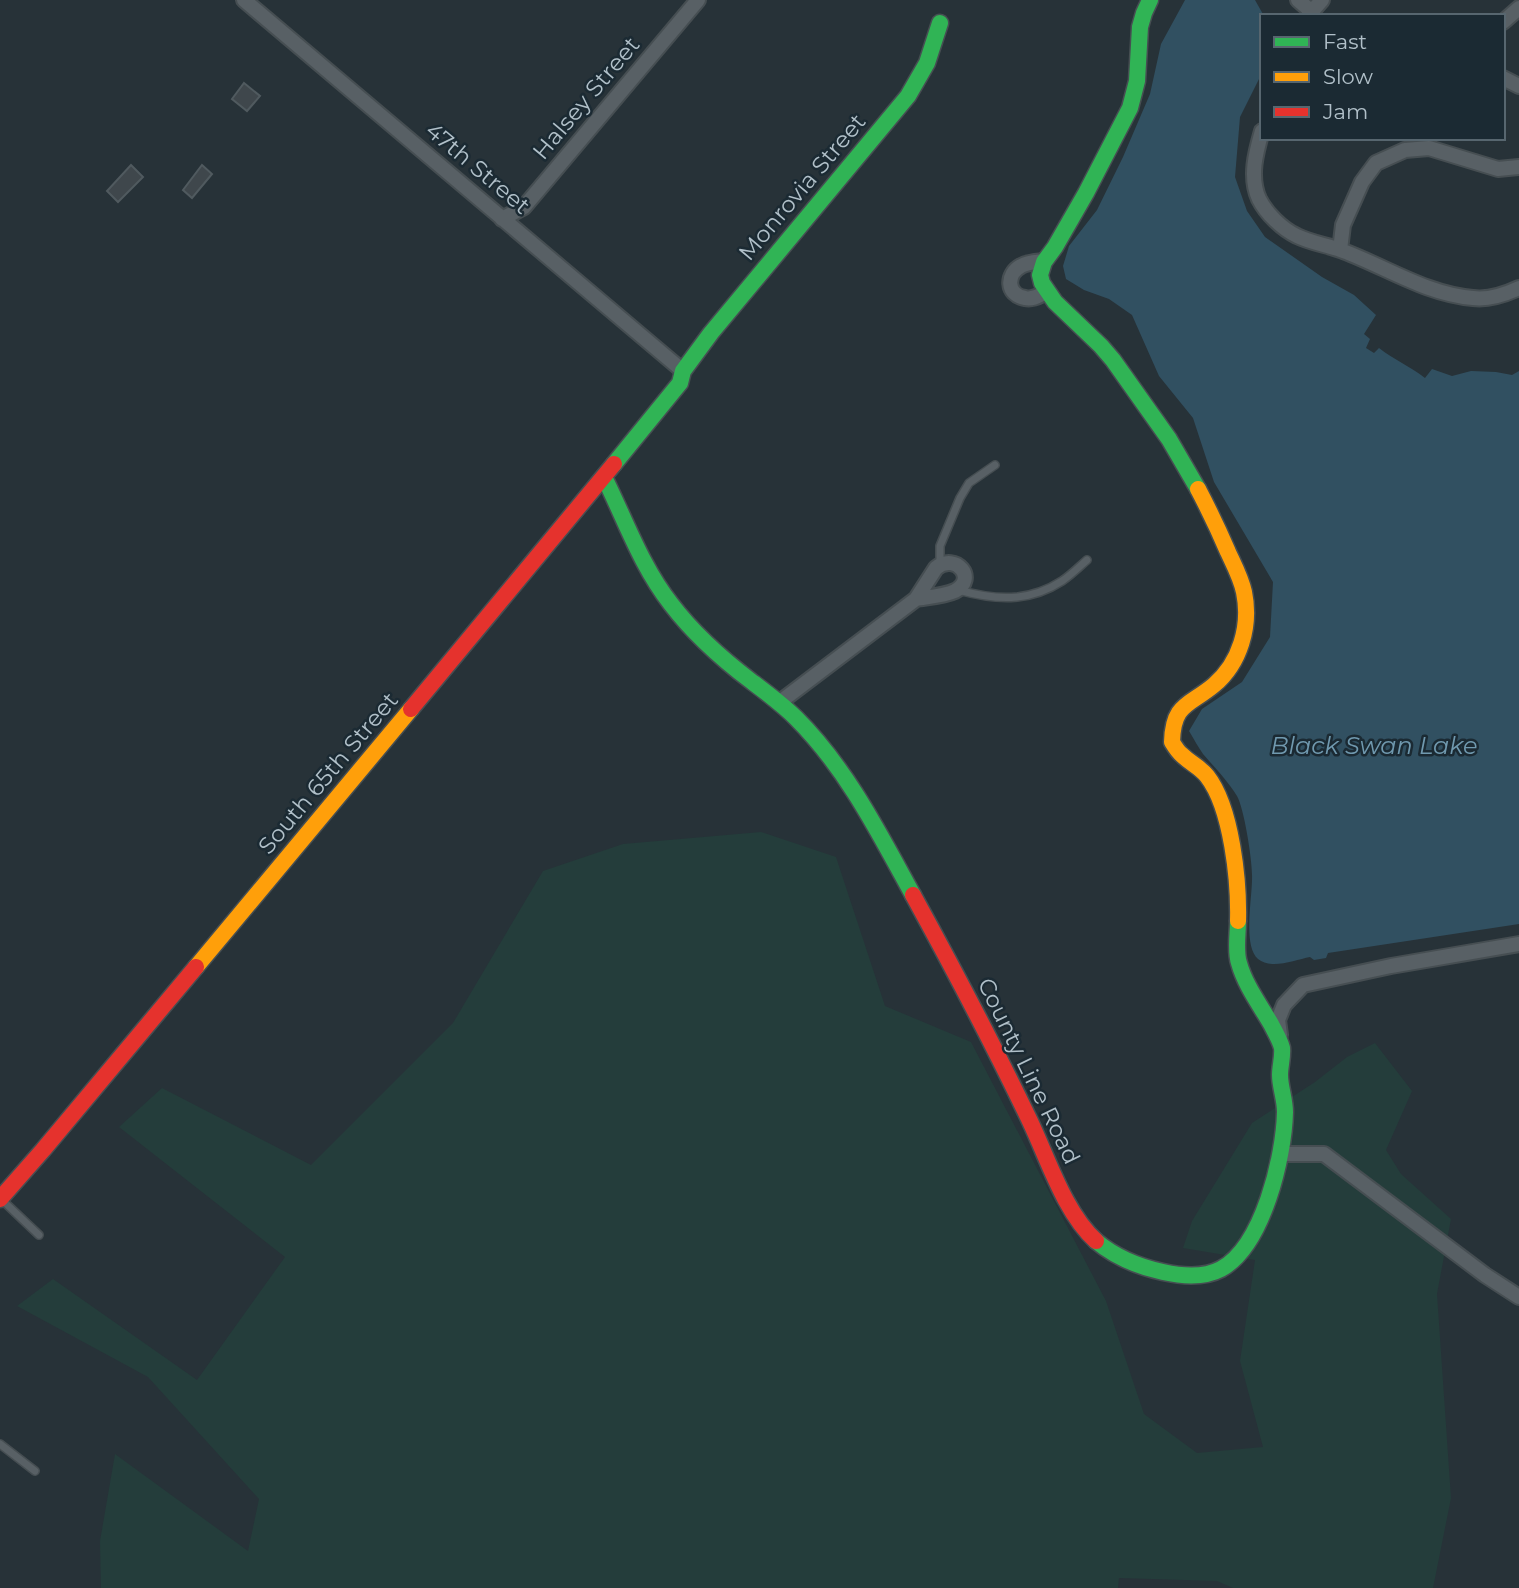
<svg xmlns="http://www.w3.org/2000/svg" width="1519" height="1588" font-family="Montserrat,sans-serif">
  <rect width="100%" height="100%" fill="#273238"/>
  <!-- green -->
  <path fill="#243d3b" d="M761,832L836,857L885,1006L971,1042L1106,1301L1144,1414L1197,1453L1263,1447L1240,1361L1255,1260L1183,1248L1192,1221L1252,1123L1315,1082L1347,1057L1375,1043L1412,1091L1386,1150L1401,1174L1451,1219L1437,1294L1451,1498L1433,1588H1233L1217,1581L1119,1578L1118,1588H101L100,1541L115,1454L248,1551L259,1499L148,1377L17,1306L53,1279L197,1380L285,1257L119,1127L162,1088L311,1165L453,1023L543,871L623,844Z"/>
  <!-- water -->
  <path fill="#315061" d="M1185,0H1255L1264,16H1262V73L1240,117L1235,177L1247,211L1265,237L1322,277L1354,295L1376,315L1364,334L1370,339L1366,348L1374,353L1379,348C1394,360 1410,366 1425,378L1432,369L1452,376L1471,371L1496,372L1512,375L1519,371V924L1328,953L1326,958L1314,960L1310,957C1295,960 1271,970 1258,959C1242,945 1253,895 1252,875C1252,859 1244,808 1237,796C1227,780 1215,768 1203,754C1198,747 1194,739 1189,731L1202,709L1242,682L1270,637L1273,582L1214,482L1193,418L1159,376L1132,315L1109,299L1084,290L1066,279L1063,266L1069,246L1097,210L1123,157L1150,94L1161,44Z"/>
  <!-- building -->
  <path fill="#3f474c" stroke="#505a5f" stroke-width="2" d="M244,83L260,96L247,111L232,99Z
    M131,165L143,177L118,202L107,191Z
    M202,165L212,174L192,198L183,190Z"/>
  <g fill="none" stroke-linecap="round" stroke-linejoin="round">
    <!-- lane casing -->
    <g stroke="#464e52" stroke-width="10">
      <path id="lane" d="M940,564V546L960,498L969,483L995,465
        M958,590C995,600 1028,603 1062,581C1071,575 1079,567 1087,560
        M1,1199L39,1235
        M0,1444L35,1471"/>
    </g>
    <!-- street casing -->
    <g stroke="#464e52" stroke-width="18">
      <path id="street" d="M244,0L683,371
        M1298,0L1312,12
        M1308,16L1322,0
        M1503,22L1519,8
        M1503,78L1519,86
        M1262,131C1256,152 1249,177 1259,199C1266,213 1282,229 1297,236C1311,243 1328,245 1343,251C1386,267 1426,294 1473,298C1489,300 1504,295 1519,288
        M502,219L524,207L698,0
        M1340,250L1343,225L1362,182L1376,163L1405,150L1429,148L1498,169L1519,167
        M1044,261C1036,262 1028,262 1021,266C1006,274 1006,295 1025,298C1033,300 1040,295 1047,292
        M780,702L916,599L936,568C956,552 978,579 955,591C944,596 928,597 916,599
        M1280,1035L1278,1020L1284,1005L1303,985L1391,966L1519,944
        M1281,1154H1324L1485,1275L1519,1297"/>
    </g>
    <!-- fast casing -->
    <g stroke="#464e52" stroke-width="19">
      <path id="fast" d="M1150,0L1144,13L1140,27L1137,81L1130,108L1086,193L1055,247L1044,262L1040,275L1042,283L1055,302L1101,346L1113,360L1169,439L1198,489
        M614,464L680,383L683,371L711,333L908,96L927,63L940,23
        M604,477C625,519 641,566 671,604C693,633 722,659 751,681C767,693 782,704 796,718C847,769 879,833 913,895
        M1096,1241C1115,1257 1140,1267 1163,1272C1181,1276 1204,1278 1221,1269C1263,1246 1284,1157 1285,1112C1285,1099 1280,1087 1280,1075C1280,1066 1283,1057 1282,1048C1280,1040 1275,1032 1271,1024C1260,1005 1245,985 1239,963C1235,951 1238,934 1238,921"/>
    </g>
    <!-- slow casing -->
    <g stroke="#464e52" stroke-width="19">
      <path id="slow" d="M1198,489C1209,510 1219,531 1228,552C1234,565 1241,578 1244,592C1251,626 1240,663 1214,685C1189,706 1173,703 1172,742C1175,747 1178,752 1182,755C1190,763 1200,767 1207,776C1232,808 1239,882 1238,921
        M196,967L411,709"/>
    </g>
    <!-- jam casing -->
    <g stroke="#464e52" stroke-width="19">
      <path id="jam" d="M411,709L614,464
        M913,895C953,968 991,1040 1027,1115C1047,1155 1063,1211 1096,1241
        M0,1199L43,1150L196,967"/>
    </g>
    <!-- lane -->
    <use href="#lane" stroke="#586065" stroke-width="7"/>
    <!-- street -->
    <use href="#street" stroke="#586065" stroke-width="14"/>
    <!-- fast -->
    <use href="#fast" stroke="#30b455" stroke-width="16"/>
    <!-- slow -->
    <use href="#slow" stroke="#ff9f0a" stroke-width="16"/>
    <!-- jam -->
    <use href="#jam" stroke="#e5322d" stroke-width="16"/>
  </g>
  <g text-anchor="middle" stroke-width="5" stroke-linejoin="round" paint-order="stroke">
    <!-- street labels -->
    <g font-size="23" fill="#b1c0c9" stroke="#1b2a33">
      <text transform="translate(586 98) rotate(-50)" y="8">Halsey Street</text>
      <text transform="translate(478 168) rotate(40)" y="8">47th Street</text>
      <text transform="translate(802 187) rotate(-50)" y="8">Monrovia Street</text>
      <text transform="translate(328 773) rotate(-50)" y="8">South 65th Street</text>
      <text transform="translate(1029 1071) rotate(64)" y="8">County Line Road</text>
    </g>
    <!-- water labels -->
    <g font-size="24" font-style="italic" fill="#7099af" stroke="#1b2a33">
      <text x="1374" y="754">Black Swan Lake</text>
    </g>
  </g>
  <!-- legend -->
  <rect x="1260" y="14" width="245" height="126" fill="#1b2a33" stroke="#57666f" stroke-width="2"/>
  <rect x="1274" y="37" width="35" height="10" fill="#30b455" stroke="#57666f" stroke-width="2"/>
  <text x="1323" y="49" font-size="21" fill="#b1c0c9">Fast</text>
  <rect x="1274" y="72" width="35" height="10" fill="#ff9f0a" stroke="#57666f" stroke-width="2"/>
  <text x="1323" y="84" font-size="21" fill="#b1c0c9">Slow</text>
  <rect x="1274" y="107" width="35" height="10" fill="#e5322d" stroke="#57666f" stroke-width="2"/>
  <text x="1323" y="119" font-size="21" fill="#b1c0c9">Jam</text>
</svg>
